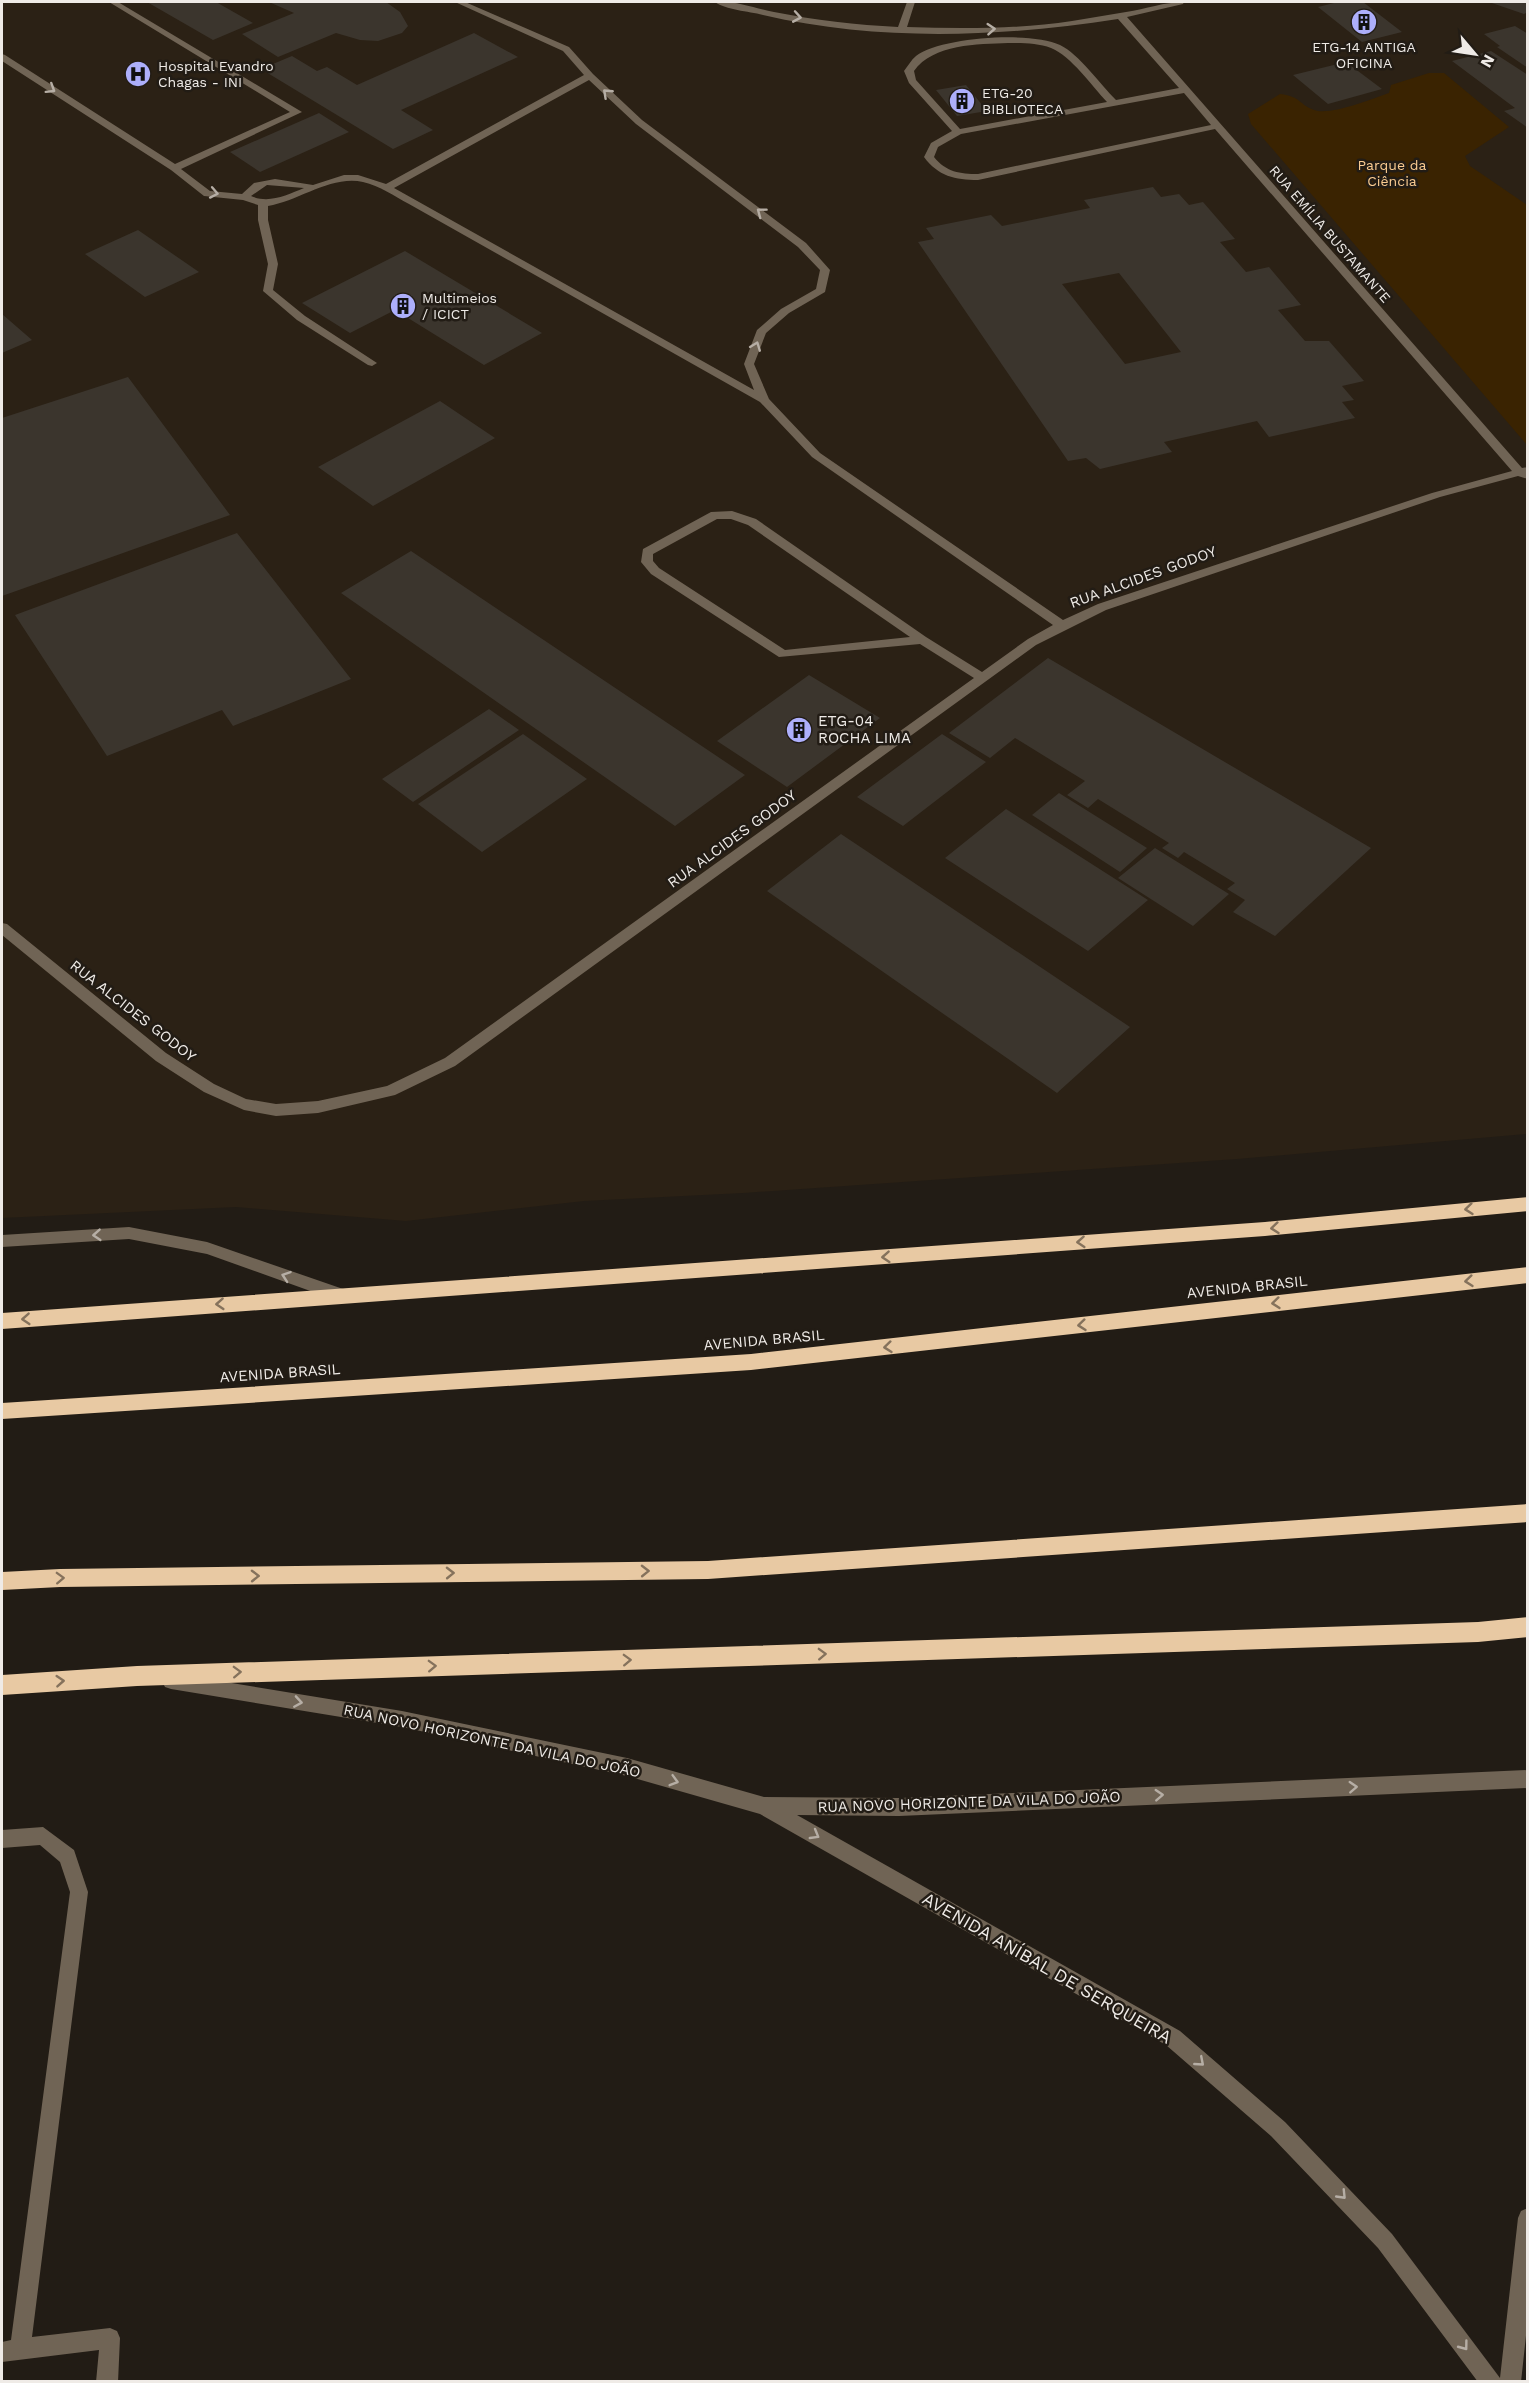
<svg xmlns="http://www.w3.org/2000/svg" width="1529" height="2383" font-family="'Work Sans',sans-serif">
  <rect width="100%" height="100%" fill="#221c15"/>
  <!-- built -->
  <path fill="#2b2115" d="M2,2H1527V1134L1237,1159L743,1193L584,1201L406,1221L236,1207L2,1218Z"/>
  <!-- green -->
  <path fill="#3a2301" d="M1429,73H1444L1509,127L1465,156L1470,166L1527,205V445L1251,124L1248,114L1280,94C1302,97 1298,104 1314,110C1330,116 1372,99 1389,93L1391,85Z"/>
  <!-- building -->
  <path fill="#3b352d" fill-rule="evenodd" d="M147,2H216L253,23L213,40Z
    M269,2H386L400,12L408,26L402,33L378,41L360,40L336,33L278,57L242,34L294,13Z
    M1338,2H1363L1402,32L1362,42L1318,7Z
    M1489,2H1528V12L1524,14Z
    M1515,26L1528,34V68L1497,47L1500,46L1484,34Z
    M474,33L518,57L401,110L433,130L393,149L261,69L292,56L317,71L327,67L357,85Z
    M1491,51L1528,75V128L1504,111L1515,108L1452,61Z
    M1346,62L1382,89L1328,104L1293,75Z
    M966,85L987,111L957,116L936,90Z
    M319,113L349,132L260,172L230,152Z
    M1153,187L1161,197L1179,194L1189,205L1203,202L1235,239L1220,242L1246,272L1269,267L1301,305L1278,310L1305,341H1329L1364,381L1342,386L1354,400L1342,402L1355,418L1269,437L1257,421L1164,442L1172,452L1100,469L1086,458L1068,461L918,242L934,239L926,228L991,215L1002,226L1090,208L1084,200ZM1119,273L1181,352L1125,364L1062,284Z
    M138,230L199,272L145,297L85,254Z
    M405,251L542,333L484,365L395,310L350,333L302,303Z
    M2,314L32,340L2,353Z
    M128,377L230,515L2,596V418Z
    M440,401L495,438L373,506L318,467Z
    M237,533L351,679L233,726L222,710L107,756L15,615Z
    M411,551L745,775L675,826L341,593Z
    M1048,658L1371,848L1275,936L1233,912L1245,900L1227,889L1235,883L1184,852L1178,858L1162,848L1169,843L1098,799L1088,808L1067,795L1085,781L1015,738L990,758L949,733Z
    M809,675L880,718L787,787L717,741Z
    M489,709L519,730L413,802L382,779Z
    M523,734L587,779L482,852L418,804Z
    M942,734L986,762L903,826L857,797Z
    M1059,793L1147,848L1120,872L1032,815Z
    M1006,809L1148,900L1088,951L945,858Z
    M841,834L1130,1027L1057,1093L767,891Z
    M1155,848L1229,894L1193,926L1118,878Z"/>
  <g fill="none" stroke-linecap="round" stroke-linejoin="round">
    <!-- minor -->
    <path fill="#706455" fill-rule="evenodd" d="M109,2H118L302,112L181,169L210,191L242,194L254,183L275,179L313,185L344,175H358L386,184L584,75L563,51L455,2H465L569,47L593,74L642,120L806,243L830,270L825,292L789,313L766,333L754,364L769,399L820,453L1063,620L1098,604L1432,493L1512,471L1215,129L978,180C955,180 938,176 924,157L931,143L952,131L909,83L904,71C908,66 911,60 916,56C941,37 1031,31 1060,45C1079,54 1100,84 1116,100L1179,88L1118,19C1002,37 879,42 763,15C748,11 726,10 715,2C734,0 754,8 774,12C814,20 857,25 898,27L907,2H915L907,27C962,29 1018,29 1072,21C1090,18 1108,15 1126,12C1146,9 1164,2 1184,2L1183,4L1127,17L1522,468L1528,467V479L1518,476L1440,497L1106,610L1036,645L455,1066L395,1095L318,1113L276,1116L244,1110L204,1092L156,1061L2,935V923L7,924L166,1053L214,1084L246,1099L276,1104L318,1101L387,1086L445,1058L974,678L920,644L779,657L651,574L641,562L643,549L711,512L732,511L756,519L926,637L982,672L1028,639L1053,625L812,457L760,402L409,204C394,196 380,186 363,182C331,175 299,201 268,206V220L278,264L273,290L305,316L377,363L372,366L368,365L297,320L263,291L268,264L258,220V205L243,200L204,196L171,170L2,61V54L5,55L175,164L290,112ZM1008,43C1023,43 1038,43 1051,48C1071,56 1092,86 1107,102L960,129L916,80L914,71C933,44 978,44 1008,43ZM589,80L636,124L798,247L820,270L816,289L781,309L757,330L744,364L754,390L394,188ZM1184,93L1211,125L978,174C960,174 946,172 934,157L938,147L961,134ZM267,185L304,188C287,195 269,204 251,196ZM717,519H731L748,525L910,637L785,650L659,568L653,561V554Z
      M129,1227L207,1242L346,1290L349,1295L346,1300L341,1302L207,1254L129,1239L2,1247V1235Z
      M171,1673L402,1711L627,1758L764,1797L899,1798L1528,1770V1788L899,1816L797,1815L1180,2031L1285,2122L1392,2234L1500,2378L1518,2218L1521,2211L1528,2208V2317L1521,2382H1478L1378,2248L1271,2136L1166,2045L760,1814L627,1776L402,1727L171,1689L165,1687L162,1681L165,1675Z
      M43,1827L74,1850L88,1892L32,2337L110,2328L117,2331L120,2338L118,2382H96L99,2350L2,2362V2342L11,2340L70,1892L60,1862L40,1845L2,1848V1830Z"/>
    <!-- highway -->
    <path fill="#e8c9a3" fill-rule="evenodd" d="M1528,1197V1211L1265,1236L2,1329V1313L1265,1222Z
      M1528,1267V1283L751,1370L2,1419V1403L751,1354Z
      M1528,1504V1522L708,1579L60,1587L2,1590V1572L60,1569L708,1561Z
      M1528,1617V1637L1478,1642L137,1686L2,1695V1675L137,1666L1478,1622Z"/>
  </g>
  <!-- one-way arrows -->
  <defs><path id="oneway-chevron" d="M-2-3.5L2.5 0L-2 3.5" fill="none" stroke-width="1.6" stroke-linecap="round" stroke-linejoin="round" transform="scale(1.5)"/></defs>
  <g stroke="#b6aea5">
    <use href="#oneway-chevron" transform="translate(797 17) rotate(10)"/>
    <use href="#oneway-chevron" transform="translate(991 29) rotate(-4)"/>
    <use href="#oneway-chevron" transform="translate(51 89) rotate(32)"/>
    <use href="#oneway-chevron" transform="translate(607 93) rotate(-137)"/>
    <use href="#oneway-chevron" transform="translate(214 193) rotate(11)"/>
    <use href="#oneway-chevron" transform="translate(761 212) rotate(-143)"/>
    <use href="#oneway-chevron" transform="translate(756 346) rotate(-69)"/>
    <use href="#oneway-chevron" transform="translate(97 1235) rotate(176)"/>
    <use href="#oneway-chevron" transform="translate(286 1276) rotate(-161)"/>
    <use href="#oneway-chevron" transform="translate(298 1702) rotate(9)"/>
    <use href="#oneway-chevron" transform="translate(674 1781) rotate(16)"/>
    <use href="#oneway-chevron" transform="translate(1353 1787) rotate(-3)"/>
    <use href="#oneway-chevron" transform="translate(1159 1795) rotate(-3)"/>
    <use href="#oneway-chevron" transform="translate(815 1835) rotate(30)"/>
    <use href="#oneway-chevron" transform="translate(1200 2062) rotate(41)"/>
    <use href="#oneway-chevron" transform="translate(1342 2195) rotate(46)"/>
    <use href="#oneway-chevron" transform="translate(1464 2346) rotate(53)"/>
  </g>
  <g stroke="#85725c">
    <use href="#oneway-chevron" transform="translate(1469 1209) rotate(174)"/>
    <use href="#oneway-chevron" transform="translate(1275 1228) rotate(174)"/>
    <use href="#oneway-chevron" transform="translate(1081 1242) rotate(176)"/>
    <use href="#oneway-chevron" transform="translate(886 1257) rotate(176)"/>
    <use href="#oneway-chevron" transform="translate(1469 1281) rotate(174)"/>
    <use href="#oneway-chevron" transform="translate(1276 1303) rotate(174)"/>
    <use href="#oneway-chevron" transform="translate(220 1304) rotate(176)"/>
    <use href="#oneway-chevron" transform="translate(26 1319) rotate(176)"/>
    <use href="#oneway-chevron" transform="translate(1082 1325) rotate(174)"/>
    <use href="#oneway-chevron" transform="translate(888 1347) rotate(174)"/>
    <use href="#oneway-chevron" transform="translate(645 1571) rotate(-1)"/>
    <use href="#oneway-chevron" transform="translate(450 1573) rotate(-1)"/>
    <use href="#oneway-chevron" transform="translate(255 1576) rotate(-1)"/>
    <use href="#oneway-chevron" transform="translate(60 1578) rotate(-2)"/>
    <use href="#oneway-chevron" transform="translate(822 1654) rotate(-2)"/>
    <use href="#oneway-chevron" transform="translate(627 1660) rotate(-2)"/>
    <use href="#oneway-chevron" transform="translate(432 1666) rotate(-2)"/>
    <use href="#oneway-chevron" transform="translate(237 1672) rotate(-2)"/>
    <use href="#oneway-chevron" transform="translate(60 1681) rotate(-4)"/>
  </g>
  <!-- icons -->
  <defs>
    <g id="building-disc" transform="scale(1.35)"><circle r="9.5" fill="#adaffb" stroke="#221c15"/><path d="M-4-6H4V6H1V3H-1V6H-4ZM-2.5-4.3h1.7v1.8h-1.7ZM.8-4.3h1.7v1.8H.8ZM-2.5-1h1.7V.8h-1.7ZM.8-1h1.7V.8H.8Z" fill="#111"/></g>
    <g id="hospital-disc" transform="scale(1.35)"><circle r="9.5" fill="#adaffb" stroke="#221c15"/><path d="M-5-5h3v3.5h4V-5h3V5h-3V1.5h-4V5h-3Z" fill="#111"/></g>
  </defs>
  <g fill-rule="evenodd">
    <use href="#building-disc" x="1364" y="22"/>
    <use href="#hospital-disc" x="138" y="74"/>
    <use href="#building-disc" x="962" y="101"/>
    <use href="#building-disc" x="403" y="306"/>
    <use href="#building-disc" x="799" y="730"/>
  </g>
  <g text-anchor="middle" stroke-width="5" stroke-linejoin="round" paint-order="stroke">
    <!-- far-poi labels -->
    <g font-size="14" fill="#efebe7" stroke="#221c15" text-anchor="start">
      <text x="1364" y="52" text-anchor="middle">ETG-14 ANTIGA<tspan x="1364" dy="16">OFICINA</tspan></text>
      <text x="158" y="71">Hospital Evandro<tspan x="158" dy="16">Chagas - INI</tspan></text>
      <text x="982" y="98">ETG-20<tspan x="982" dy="16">BIBLIOTECA</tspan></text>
      <text x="422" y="303">Multimeios<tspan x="422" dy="16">/ ICICT</tspan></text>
    </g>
    <!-- far-park labels -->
    <g font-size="14" fill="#f9cb91" stroke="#221c15">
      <text x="1392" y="170">Parque da<tspan x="1392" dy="16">Ciência</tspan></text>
    </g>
    <!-- far-street labels -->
    <g font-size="14" fill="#efebe7" stroke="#221c15">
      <text transform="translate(1330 234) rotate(49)" y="5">RUA EMÍLIA BUSTAMANTE</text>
    </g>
    <!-- street labels -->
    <g font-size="15" fill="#efebe7" stroke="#221c15">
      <text transform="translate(1143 577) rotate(-20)" y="5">RUA ALCIDES GODOY</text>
      <text transform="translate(732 839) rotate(-36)" y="5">RUA ALCIDES GODOY</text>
      <text transform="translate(133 1011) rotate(38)" y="5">RUA ALCIDES GODOY</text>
      <text transform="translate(1247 1287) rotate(-6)" y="5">AVENIDA BRASIL</text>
      <text transform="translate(764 1340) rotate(-5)" y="5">AVENIDA BRASIL</text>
      <text transform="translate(280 1373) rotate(-4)" y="5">AVENIDA BRASIL</text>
      <text transform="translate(492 1741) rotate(12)" y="5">RUA NOVO HORIZONTE DA VILA DO JOÃO</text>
      <text transform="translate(969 1802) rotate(-2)" y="5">RUA NOVO HORIZONTE DA VILA DO JOÃO</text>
    </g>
    <!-- poi labels -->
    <g font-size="15" fill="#efebe7" stroke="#221c15" text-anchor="start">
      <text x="818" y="726">ETG-04<tspan x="818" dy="17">ROCHA LIMA</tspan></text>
    </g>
    <!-- near-street labels -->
    <g font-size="18" fill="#efebe7" stroke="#221c15">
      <text transform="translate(1047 1968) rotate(30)" y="6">AVENIDA ANÍBAL DE SERQUEIRA</text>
    </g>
  </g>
  <!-- border -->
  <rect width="1529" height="2383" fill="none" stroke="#efebe7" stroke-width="6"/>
  <!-- north arrow -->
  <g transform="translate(1475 54) rotate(119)" stroke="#221c15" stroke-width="4.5" paint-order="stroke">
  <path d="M0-4.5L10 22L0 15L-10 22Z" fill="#efebe7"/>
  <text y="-9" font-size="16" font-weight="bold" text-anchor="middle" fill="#efebe7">N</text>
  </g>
</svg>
